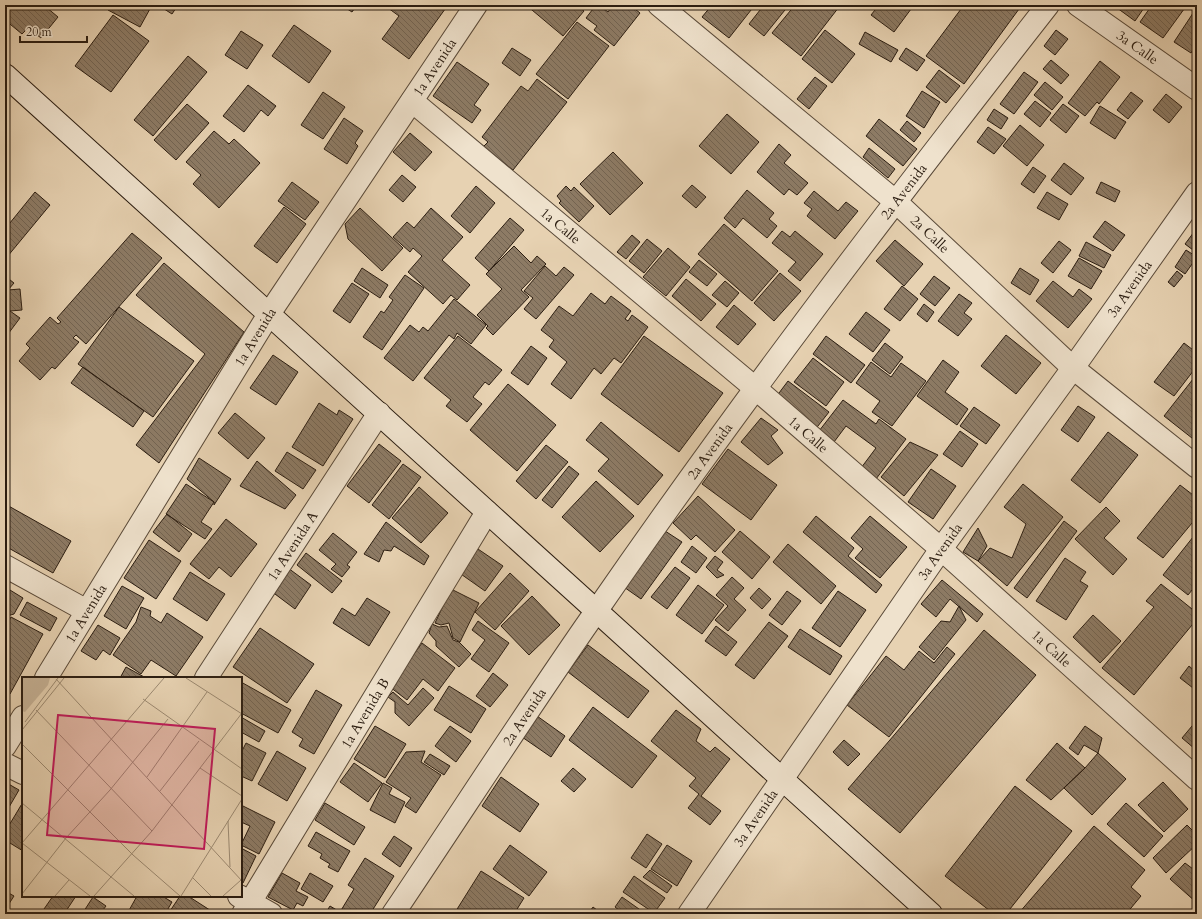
<svg xmlns="http://www.w3.org/2000/svg" width="1202" height="919" font-family="Cardo,serif">
  <defs>
    <pattern id="building-back-hatch" width="6" height="6" patternUnits="userSpaceOnUse"><rect width="6" height="6" fill="#8d7b65"/><path d="M-1 5l2 2M0 0l6 6M5-1l2 2" fill="none" stroke="#736452"/></pattern>
  </defs>
  <rect width="100%" height="100%" fill="#e7d2b2"/>
  <filter id="stains"><feTurbulence type="fractalNoise" baseFrequency=".005" numOctaves="4"/><feColorMatrix values="0 0 0 0 .2 0 0 0 0 .09 0 0 0 0 .02 0 0 0 .5 -.17"/></filter>
  <radialGradient id="worn" r=".72"><stop offset=".6" stop-color="#630" stop-opacity="0"/><stop offset="1" stop-color="#630" stop-opacity=".3"/></radialGradient>
  <!-- building -->
  <path fill="url(#building-back-hatch)" stroke="#2b1d11" d="M5,5H47L46,7L58,17L41,38L28,28L22,34L5,20Z
    M111,5H148L151,7L140,27L108,10Z
    M158,5H178L172,14Z
    M341,5H357L352,12Z
    M384,5H448L409,59L382,39L399,16Z
    M526,5H576L584,11L563,36Z
    M596,5H599L608,12L613,5H630L640,13L614,46L594,30L597,26L586,18Z
    M712,5H755L729,38L702,17Z
    M764,5H789L764,36L749,24Z
    M795,5H837L839,7L801,56L772,33Z
    M879,5H914L894,32L871,15Z
    M964,5H1014L1019,9L964,84L926,56Z
    M1113,5H1146L1135,21Z
    M1152,5H1187L1163,38L1140,22Z
    M1197,7V43L1191,53L1174,42Z
    M113,15L149,41L111,92L75,66Z
    M577,22L609,46L568,99L536,74Z
    M294,25L331,51L309,83L272,56Z
    M825,30L855,54L832,83L802,59Z
    M1056,30L1068,39L1055,55L1044,46Z
    M241,31L263,45L247,69L225,55Z
    M865,32L898,50L891,62L859,44Z
    M512,48L531,60L520,76L502,63Z
    M906,48L925,60L917,71L899,59Z
    M188,56L207,72L153,136L134,120Z
    M1051,60L1069,75L1061,84L1043,69Z
    M1100,61L1120,77L1099,104L1097,102L1085,116L1068,103Z
    M457,62L489,84L474,105L481,110L472,123L433,96Z
    M939,70L960,86L946,103L926,87Z
    M1024,72L1038,82L1014,114L1000,104Z
    M815,77L827,86L809,109L797,99Z
    M537,79L567,102L513,170L483,147L488,142L482,137L521,86L528,91Z
    M1045,82L1063,97L1052,110L1034,95Z
    M248,85L276,106L268,116L261,110L244,132L223,116Z
    M922,91L940,102L924,128L906,116Z
    M323,92L345,107L323,139L301,125Z
    M1131,92L1143,101L1128,119L1117,110Z
    M1166,94L1182,107L1169,123L1153,110Z
    M1035,101L1051,113L1040,127L1024,114Z
    M187,104L209,123L176,160L154,140Z
    M1063,104L1079,116L1066,133L1050,120Z
    M1100,106L1126,122L1115,139L1090,123Z
    M994,109L1008,118L1001,129L987,120Z
    M727,114L759,142L731,174L699,146Z
    M344,118L363,131L355,143L358,146L347,164L324,149Z
    M879,119L917,149L903,166L866,136Z
    M907,121L921,133L914,142L900,130Z
    M1020,125L1044,145L1027,166L1003,146Z
    M988,127L1006,139L994,154L977,142Z
    M214,131L229,144L234,139L260,163L219,208L193,184L201,175L186,162Z
    M410,133L432,152L415,171L393,152Z
    M779,144L791,155L784,163L808,183L797,195L789,189L784,195L757,172Z
    M869,148L895,169L888,178L863,157Z
    M613,152L643,183L610,215L580,184Z
    M1064,163L1084,178L1071,195L1051,180Z
    M1033,167L1046,176L1034,193L1021,184Z
    M402,175L416,187L403,202L389,190Z
    M292,182L319,202L305,220L278,201Z
    M1101,182L1120,191L1115,202L1096,193Z
    M692,185L706,197L696,208L682,196Z
    M476,186L495,203L470,233L451,216Z
    M566,186L571,191L574,187L594,206L579,222L559,203L561,201L557,196Z
    M747,190L774,213L769,219L777,226L767,238L743,218L735,228L724,218Z
    M814,191L838,211L846,202L858,211L835,239L807,216L812,209L804,203Z
    M35,192L50,205L7,257L5,255V229Z
    M1047,192L1068,204L1059,220L1037,208Z
    M284,207L306,224L277,263L254,246Z
    M360,208L403,248L382,271L348,239L345,224Z
    M431,208L463,237L442,260L470,285L457,300L451,295L443,304L408,272L422,256L413,248L410,252L393,237L407,222L414,228Z
    M510,218L524,230L489,271L475,258Z
    M1105,221L1125,235L1113,251L1093,237Z
    M724,224L778,271L752,301L698,254Z
    M782,231L790,237L795,231L823,254L800,281L788,271L796,262L772,243Z
    M1194,232L1197,235V253L1185,244Z
    M132,233L162,258L86,344L76,335L73,338L79,342L55,369L52,367L40,380L19,361L30,348L26,344L50,317L58,324L61,322L57,318Z
    M632,235L640,242L626,259L617,252Z
    M647,239L662,251L644,273L629,261Z
    M895,240L923,264L904,286L876,261Z
    M1059,241L1071,250L1053,273L1041,263Z
    M1086,242L1111,255L1104,268L1079,256Z
    M514,246L531,263L537,256L546,264L521,290L529,297L493,335L486,328L488,326L477,315L502,289L486,274Z
    M668,248L690,267L666,296L643,277Z
    M1186,250L1197,257L1185,274L1175,267Z
    M1079,258L1102,271L1091,289L1068,276Z
    M699,260L717,274L707,286L689,272Z
    M164,263L244,332L159,463L136,445L205,354L136,295Z
    M545,266L556,276L564,267L574,275L536,319L524,309L533,298L524,291Z
    M362,268L388,285L380,298L354,281Z
    M1020,268L1039,280L1030,295L1011,283Z
    M1177,271L1183,276L1174,287L1168,282Z
    M780,273L801,291L774,321L754,303Z
    M405,275L424,288L382,350L363,337L381,311L384,313L393,300L389,297Z
    M5,276L14,283L8,290L20,289L22,310L10,311L20,318L5,338Z
    M934,276L950,288L935,306L920,294Z
    M686,279L716,304L701,321L672,296Z
    M725,281L739,293L727,307L712,295Z
    M1053,281L1073,297L1079,289L1092,299L1068,328L1036,301Z
    M352,283L369,294L350,323L333,311Z
    M902,286L918,299L900,321L884,309Z
    M591,293L605,304L611,296L631,311L625,319L628,321L632,315L648,327L621,363L614,358L601,374L594,368L571,399L551,384L567,362L549,347L554,340L541,330L559,306L573,316Z
    M959,294L972,303L964,313L972,319L958,336L938,321Z
    M454,299L486,325L471,344L457,333L454,339L449,335L413,381L384,358L410,325L419,332L423,327L428,331Z
    M924,304L934,312L927,322L917,314Z
    M734,305L756,324L738,345L716,327Z
    M119,307L194,361L153,417L78,364Z
    M866,312L890,330L873,352L849,334Z
    M1006,335L1041,363L1016,394L981,366Z
    M458,336L502,370L489,385L485,382L473,397L482,404L467,422L446,406L451,400L424,378Z
    M644,336L723,393L679,452L601,394Z
    M826,336L865,365L851,383L813,354Z
    M885,343L903,357L890,374L872,360Z
    M1184,343L1197,353V366L1174,396L1154,382Z
    M531,346L547,358L528,385L511,373Z
    M273,355L298,372L276,405L250,388Z
    M813,358L844,382L826,406L794,382Z
    M943,360L959,372L945,392L968,409L957,425L917,396Z
    M871,362L891,377L901,363L926,381L892,426L872,412L880,401L856,383Z
    M83,367L144,411L133,427L71,383Z
    M1197,374V442L1164,416Z
    M788,381L829,412L814,431L773,401Z
    M508,384L556,425L517,471L470,430Z
    M843,400L876,424L879,419L906,439L876,479L861,468L876,448L846,426L834,442L819,431Z
    M319,403L337,415L339,410L353,419L323,466L292,447Z
    M1078,406L1095,417L1078,442L1061,430Z
    M974,407L1000,425L986,444L960,426Z
    M235,413L265,438L248,459L218,433Z
    M761,418L778,430L771,436L783,453L768,465L741,442Z
    M601,422L663,475L638,505L598,471L609,459L586,440Z
    M960,431L978,444L962,467L943,454Z
    M1108,432L1138,455L1100,503L1071,480Z
    M910,442L938,455L904,496L881,477Z
    M379,444L401,461L369,503L347,486Z
    M546,445L568,462L536,499L516,481Z
    M728,449L777,485L751,520L702,484Z
    M287,452L316,470L303,489L275,471Z
    M199,458L231,479L214,505V502L187,479Z
    M257,461L296,495L285,509L240,486Z
    M403,464L421,477L389,519L372,505Z
    M569,466L579,474L552,508L542,500Z
    M931,469L956,486L933,519L908,502Z
    M596,481L634,516L600,552L562,517Z
    M186,484L214,502L201,522L212,529L205,539L166,514Z
    M1023,484L1063,517L1007,586L978,561L990,548L1012,558L1026,524L1004,507Z
    M1180,485L1197,498V517L1163,558L1137,538Z
    M419,487L448,513L421,543L392,518Z
    M698,496L735,530L715,552L696,535L691,540L673,523Z
    M5,504L71,541L53,573L5,546Z
    M1106,507L1120,521L1104,538L1127,559L1113,575L1075,539Z
    M167,514L192,534L179,552L153,532Z
    M816,516L854,548L848,556L882,585L876,593L803,532Z
    M870,516L907,547L880,578L855,558L863,549L851,538Z
    M226,519L257,544L231,577L219,567L209,579L190,564Z
    M1064,521L1077,531L1027,598L1014,588Z
    M386,522L429,556L424,565L394,546L391,551L384,550L379,562L364,554Z
    M978,528L987,546L978,561L963,552Z
    M662,529L682,542L641,599L621,585Z
    M740,531L770,557L752,579L722,552Z
    M1197,532V584L1188,595L1163,575Z
    M333,533L357,552L347,565L350,567L342,577L331,569L336,564L319,550Z
    M149,540L181,561L156,599L124,578Z
    M788,544L836,586L821,604L773,562Z
    M692,546L707,558L696,573L681,562Z
    M475,547L503,566L485,591L458,572Z
    M306,553L342,581L332,593L297,565Z
    M715,556L723,562L717,570L724,575L717,578L706,567Z
    M1065,558L1086,572L1080,581L1088,586L1066,620L1036,601Z
    M675,567L690,578L667,609L651,597Z
    M288,568L311,585L295,609L271,591Z
    M190,572L225,594L207,621L173,599Z
    M510,573L529,591L495,630L475,612Z
    M732,577L744,588L734,599L746,610L728,631L715,620L728,606L716,595Z
    M942,580L983,614L977,622L950,599L936,617L921,604Z
    M1161,584L1197,613V619L1134,695L1102,668L1154,607L1146,601Z
    M698,585L724,605L702,634L676,615Z
    M122,586L144,598L126,629L104,616Z
    M5,587L23,598L14,614L7,616L5,619Z
    M759,588L771,599L762,609L750,598Z
    M451,589L479,603L460,642L453,638L449,623L441,625L435,623Z
    M787,591L801,601L782,625L769,615Z
    M838,591L866,610L840,647L812,628Z
    M532,596L560,625L529,655L501,626Z
    M367,598L390,612L369,646L333,623L342,608L355,616Z
    M27,602L57,618L50,631L20,615Z
    M959,606L966,620L934,660L919,647L941,621L950,622Z
    M141,607L151,611L150,616L161,623L167,613L203,637L176,676L151,660L141,674L113,655L136,622Z
    M1093,615L1121,641L1100,663L1073,637Z
    M11,617L43,634L10,694L5,691V628Z
    M478,621L509,643L489,672L471,659L485,640L472,630Z
    M769,622L788,636L754,679L735,665Z
    M432,624L439,627L447,626L453,640L459,642L471,654L459,667L436,646V641L429,633Z
    M98,625L120,638L110,655L103,650L96,660L81,651Z
    M716,626L737,642L726,656L705,641Z
    M260,628L314,664L287,703L233,667Z
    M800,629L842,656L830,675L788,647Z
    M984,630L1036,675L900,833L848,789Z
    M422,643L455,668L438,691L423,679L407,700L390,687Z
    M588,645L649,691L628,718L568,672Z
    M947,647L955,654L889,737L847,705L886,656L904,670L919,651L934,663Z
    M1189,666L1197,673V683L1193,688L1180,678Z
    M126,667L146,678H120Z
    M493,673L508,685L490,707L476,696Z
    M241,682L291,710L278,733L241,713Z
    M449,686L486,709L471,733L434,710Z
    M423,688L434,698L409,726L395,713V702L388,697L393,692L408,705Z
    M316,690L342,705L314,754L299,746L303,739L292,732Z
    M593,707L657,756L632,788L569,740Z
    M676,710L701,729L696,741L710,752L715,747L730,759L701,796L721,811L710,825L688,808L699,794L689,786L696,778L651,741Z
    M537,716L565,736L551,757L522,737Z
    M241,717L265,731L259,742L241,732Z
    M1197,720V748L1195,749L1182,738Z
    M375,726L406,744L385,778L354,759Z
    M450,726L471,741L456,762L435,746Z
    M1085,726L1102,738L1098,753L1084,745L1078,755L1069,748Z
    M844,740L860,754L848,766L833,752Z
    M246,743L266,753L252,781L241,776V753Z
    M1057,743L1085,768L1051,800L1026,780Z
    M277,751L306,768L287,801L258,784Z
    M425,751L421,762L441,775L416,813L405,806L411,798L386,782L406,752Z
    M1098,753L1126,779L1092,815L1064,788L1085,768Z
    M430,754L450,766L444,775L424,762Z
    M354,763L382,783L368,802L340,782Z
    M573,768L586,779L574,792L561,781Z
    M501,777L539,804L520,832L482,806Z
    M5,782L19,790L5,814Z
    M1163,782L1188,809L1164,832L1138,805Z
    M383,783L392,788L389,794L405,802L395,823L370,810Z
    M1015,786L1072,831L1006,914H994L945,876Z
    M23,802V851L5,840V832Z
    M325,803L365,827L354,845L315,820Z
    M1126,803L1163,836L1144,857L1107,824Z
    M241,805L275,822L259,854L241,845L250,826L241,822Z
    M1187,825L1197,835V844L1166,873L1153,858Z
    M1094,826L1145,870L1131,887L1141,896L1126,914H1018Z
    M316,832L350,851L338,872L328,867L330,864L320,858L322,854L308,846Z
    M647,834L662,844L646,868L631,858Z
    M394,836L412,848L400,867L382,854Z
    M510,845L547,872L529,896L493,869Z
    M667,845L692,861L677,886L651,869Z
    M241,848L256,856L243,883L241,882Z
    M365,858L394,876L370,914H325L330,906L340,912L354,889L348,885Z
    M1185,863L1197,872V903L1170,879Z
    M650,870L672,886L667,893L643,877Z
    M481,871L524,898L514,914H454Z
    M282,873L300,883L296,891L308,897L303,906L297,903L293,910L268,897Z
    M310,873L333,886L323,902L301,889Z
    M634,876L665,898L654,913L623,892Z
    M5,891L14,896L5,910Z
    M53,896H76L64,914H52L44,909Z
    M137,896H162L172,902L165,914H127Z
    M180,896H188L216,914H168Z
    M93,897L106,906L100,914H82Z
    M622,897L646,914H624L615,907Z
    M593,907L602,914H588Z"/>
  <g fill="none" stroke-linecap="round" stroke-linejoin="round">
    <!-- street casing -->
    <g stroke="#5a4a39" stroke-width="24">
      <g id="street">
        <path id="s1" d="M659,5L895,201L1073,368L1197,467"/>
        <path id="s2" d="M1078,5L1197,89"/>
        <path id="s3" d="M412,101L755,388L941,549L1197,779"/>
        <path d="M5,566L87,611"/>
        <path id="s4" d="M46,678L269,314L476,5"/>
        <path id="s5" d="M206,678L379,413"/>
        <path d="M5,746L23,717"/>
        <path d="M5,764L23,773"/>
        <path d="M239,896L271,914"/>
        <path id="s6" d="M243,914L487,512"/>
        <path id="s7" d="M393,914C461,813 527,710 597,610C740,403 893,203 1048,5"/>
        <path id="s8" d="M689,914L941,549L1073,368L1197,193"/>
      </g>
    </g>
    <!-- secondary casing -->
    <g stroke="#2b1d11" stroke-width="24">
      <path id="secondary" d="M5,75L931,914"/>
    </g>
    <!-- street -->
    <use href="#street" stroke="#efe2cd" stroke-width="22"/>
    <!-- secondary -->
    <use href="#secondary" stroke="#efe2cd" stroke-width="22"/>
  </g>
  <g text-anchor="middle" stroke-width="4" stroke-linejoin="round" paint-order="stroke">
    <!-- street labels -->
    <g font-size="14" fill="#2b1d11" stroke="#efe2cd">
      <text dy="5" stroke="none"><textPath href="#s2" startOffset="73">3a Calle</textPath></text>
      <text dy="5" stroke="none"><textPath href="#s4" startOffset="724">1a Avenida</textPath></text>
      <text dy="5" stroke="none"><textPath href="#s7" startOffset="885">2a Avenida</textPath></text>
      <text dy="5" stroke="none"><textPath href="#s3" startOffset="194">1a Calle</textPath></text>
      <text dy="5" stroke="none"><textPath href="#s1" startOffset="355">2a Calle</textPath></text>
      <text dy="5" stroke="none"><textPath href="#s8" startOffset="765">3a Avenida</textPath></text>
      <text dy="5" stroke="none"><textPath href="#s4" startOffset="400">1a Avenida</textPath></text>
      <text dy="5" stroke="none"><textPath href="#s3" startOffset="518">1a Calle</textPath></text>
      <text dy="5" stroke="none"><textPath href="#s7" startOffset="561">2a Avenida</textPath></text>
      <text dy="5" stroke="none"><textPath href="#s5" startOffset="158">1a Avenida A</textPath></text>
      <text dy="5" stroke="none"><textPath href="#s8" startOffset="441">3a Avenida</textPath></text>
      <text dy="5" stroke="none"><textPath href="#s4" startOffset="76">1a Avenida</textPath></text>
      <text dy="5" stroke="none"><textPath href="#s3" startOffset="842">1a Calle</textPath></text>
      <text dy="5" stroke="none"><textPath href="#s6" startOffset="235">1a Avenida B</textPath></text>
      <text dy="5" stroke="none"><textPath href="#s7" startOffset="237">2a Avenida</textPath></text>
      <text dy="5" stroke="none"><textPath href="#s8" startOffset="117">3a Avenida</textPath></text>
    </g>
  </g>
  <!-- overview -->
  <g transform="translate(22 677)">
    <rect width="220" height="220" fill="#e7d2b2"/>
    <path d="M0,1H28L26,8L3,35L0,34Z" fill="#c7b397"/>
    <path fill="none" stroke="#9c8a72" stroke-width="1" d="M164,1L220,37M34,2L220,204M121,22L220,92M14,33L130,154M3,45L36,1M0,53L42,1M0,67L111,178L158,219M178,91L220,119M125,100L185,15M138,114L177,64M0,126L112,219M206,144L208,190M0,166L142,1M0,166L68,219M171,201L189,219M0,217L44,161L88,113L146,42M33,219L47,203M72,219L130,154L220,36M159,219L220,122M201,219L219,203"/>
    <path fill="#c2185b" fill-opacity="0.15" stroke="#c2185b" stroke-width="2" d="M36,38L193,52L182,172L25,158Z"/>
    <rect width="220" height="220" fill="none" stroke="#2b1d11" stroke-width="2"/>
  </g>
  <!-- margin -->
  <rect width="1202" height="919" fill="none" stroke="#e7d2b2" stroke-width="20"/>
  <rect x="6" y="6" width="1190" height="907" fill="none" stroke="#2b1d11" stroke-width="2"/>
  <rect x="10" y="10" width="1182" height="899" fill="none" stroke="#2b1d11"/>
  <!-- scale -->
  <path d="M20 36v6h67v-6" fill="none" stroke="#2b1d11" stroke-width="2"/>
  <text x="26" y="36" font-size="12" fill="#2b1d11" stroke="#efe2cd" stroke-width="3" paint-order="stroke">20 m</text>
  <rect width="100%" height="100%" filter="url(#stains)"/>
  <rect width="100%" height="100%" fill="url(#worn)"/>
</svg>
